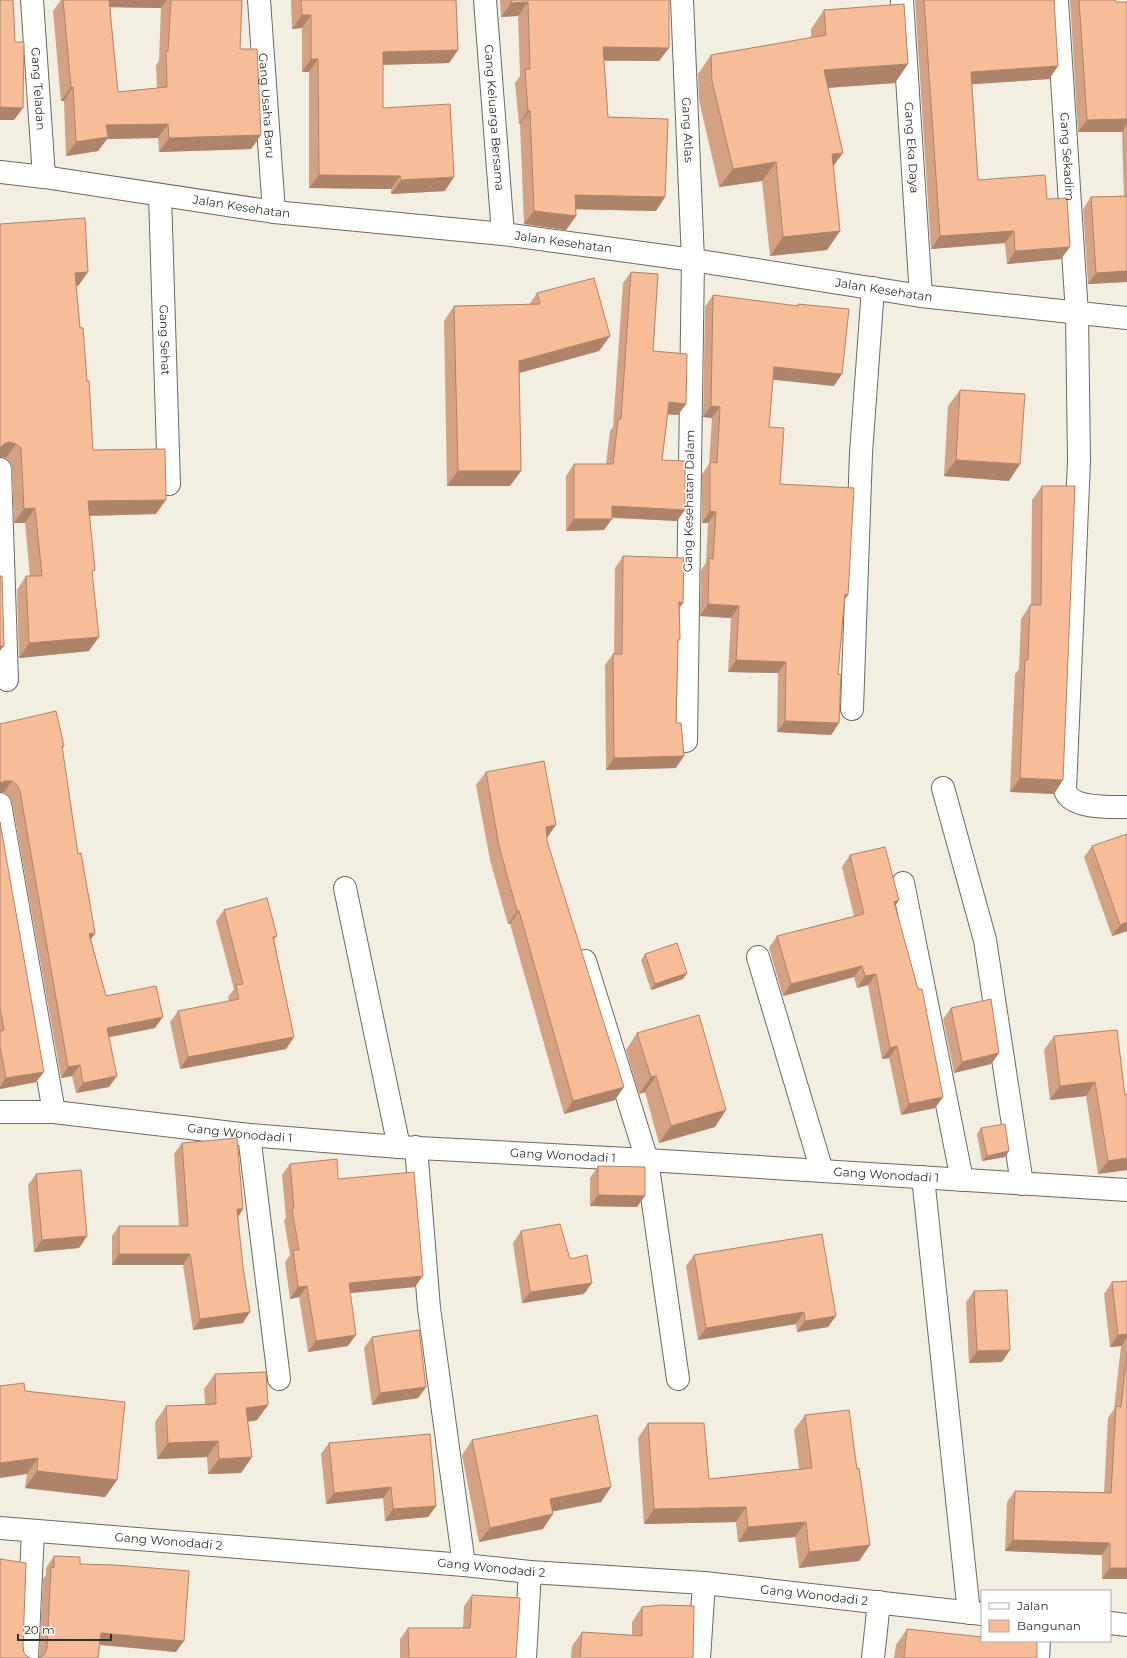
<svg xmlns="http://www.w3.org/2000/svg" width="1127" height="1658" font-family="Montserrat,sans-serif">
  <rect width="100%" height="100%" fill="#f2eee2"/>
  <g fill="none" stroke-linecap="round" stroke-linejoin="round">
    <!-- minor casing -->
    <g stroke="#6c695e" stroke-width="24">
      <g id="minor">
        <path id="s1" d="M32,0L44,177"/>
        <path id="s2" d="M259,0L274,212"/>
        <path id="s3" d="M485,0L503,234"/>
        <path id="s4" d="M682,0L693,260L686,741"/>
        <path id="s5" d="M902,0L921,296"/>
        <path id="s6" d="M1057,0L1077,314L1079,461L1065,790C1070,809 1112,807 1127,807"/>
        <path id="s7" d="M0,172L44,177L274,212L503,234L693,260L921,296L1127,318"/>
        <path id="s8" d="M160,195L169,484"/>
        <path d="M0,469L7,680"/>
        <path d="M852,709L861,453L873,288"/>
        <path d="M943,788L985,940L1022,1184"/>
        <path d="M0,804L54,1112"/>
        <path d="M903,883L962,1180"/>
        <path d="M345,888L399,1147"/>
        <path d="M758,957L822,1171"/>
        <path d="M585,961L647,1160L678,1379"/>
        <path id="s9" d="M0,1112H54L249,1135L399,1147L647,1160L1127,1190"/>
        <path d="M249,1135L279,1379"/>
        <path d="M416,1147L429,1308L464,1565"/>
        <path d="M923,1177L969,1613"/>
        <path id="s10" d="M0,1528L464,1565L530,1572L704,1583L982,1614"/>
        <path d="M1110,1623L1127,1625"/>
        <path d="M27,1658L33,1532"/>
        <path d="M525,1658L530,1572"/>
        <path d="M699,1658L704,1583"/>
        <path d="M873,1658L879,1602"/>
        <path d="M1038,1658L1039,1641"/>
      </g>
    </g>
    <!-- minor -->
    <use href="#minor" stroke="#fff" stroke-width="22"/>
  </g>
  <!-- wall -->
  <path fill="#d4a283" fill-rule="evenodd" d="M61,0H242L240,49L261,135L251,149L159,152L158,138L107,139L98,151L66,156L64,101H61L53,11ZM110,7L161,8L159,61L156,65L157,88L118,92Z
    M291,0H456L458,50L449,63L383,65V108L445,191L391,194V189L309,188V72H302V28L292,29Z
    M500,0H669L659,61H604L608,117L656,211L575,209L576,216L566,230L524,224L520,124H519L515,83L520,76L518,16L501,17Z
    M915,0H1054L1058,66L1049,79L972,84L978,180L1047,199L1061,259L1007,264L1005,243L931,249Z
    M1070,0H1115L1116,2H1127V282L1088,284L1083,209L1091,197L1124,196L1122,132H1078Z
    M824,10L895,83L828,88L833,166L840,231L827,250L770,256L762,181L719,187L699,100L698,74L711,55L811,38V29Z
    M0,224L88,272L78,286H76L93,450L156,514L89,516L92,574L89,651L19,658L17,590L26,576H30L25,523H14L11,463L6,458Z
    M631,272L653,351L686,404L678,415L668,414L662,460L677,521L612,518L604,530L566,531V476L574,464H606L610,431L613,427L623,283Z
    M537,293L610,336L599,351L519,373L521,471L510,486H447L444,321L454,306L529,305Z
    M713,295L797,306L798,304L834,386L773,379L769,427L780,484L844,600L838,674L839,723L831,735L777,732L778,673L728,672L731,618L700,616L701,570L706,563L708,523H702V474L709,464L712,418L703,417L705,307Z
    M960,390L1020,464L1009,481L944,476L948,406Z
    M1042,486L1054,794L1010,792L1015,674L1019,669L1021,619L1030,605H1031L1032,500Z
    M623,556L680,608V639L678,643L676,768L606,770L605,665L613,654H614L615,568Z
    M0,724L64,746L62,749L78,854L95,933L91,939L106,996L155,1028L109,1037V1087L76,1093L72,1076L61,1078L12,802L9,796L4,792Z
    M486,772L547,837V841L615,1100L564,1114L510,924H508L490,860L476,785Z
    M0,822L36,1082L0,1089Z
    M1127,834V931L1112,936L1084,857L1092,846Z
    M850,855L899,900L895,905L943,1097L935,1108L901,1115L889,1058L882,1059L868,985L857,988L854,977L783,996L769,948L777,936L854,916L842,867Z
    M224,910L277,936L274,940L294,1037L286,1049L180,1069L170,1022L178,1011L229,1001L228,997L234,989L216,921Z
    M645,954L683,979L651,990L641,960Z
    M951,1008L999,1053L991,1064L954,1073L943,1019Z
    M637,1033L715,1127L659,1143L645,1092L639,1094L626,1050Z
    M1054,1036L1125,1095L1127,1094V1170L1098,1174L1086,1096L1050,1100L1044,1050Z
    M981,1128L1009,1151L1005,1157L982,1161L977,1134Z
    M182,1143L238,1216L243,1323L193,1330L183,1265H112V1236L119,1226H179L174,1154Z
    M290,1164L338,1179L415,1287L350,1293L348,1346L308,1352L299,1297L290,1299L285,1262L290,1255L284,1220L286,1218L282,1175Z
    M598,1166L637,1207L590,1206V1178Z
    M36,1174L87,1236L79,1248L34,1252L28,1185Z
    M521,1231L570,1259L584,1294L522,1303L513,1243Z
    M822,1234L828,1327L797,1332L796,1324L698,1340L686,1266L694,1255Z
    M1127,1281V1579H1102V1555L1005,1551L1007,1502L1015,1491L1104,1492L1108,1418L1114,1409L1121,1346L1110,1347L1104,1294L1112,1282Z
    M974,1291L1002,1362L969,1363L966,1302Z
    M372,1337L426,1387L418,1398L372,1405L364,1348Z
    M215,1374L268,1405L257,1420L248,1422L252,1457L241,1473L208,1474L207,1457L157,1459L155,1422L166,1406L205,1404L204,1389Z
    M25,1391L117,1480L105,1497L25,1488L27,1474Z
    M805,1415L857,1469L870,1545L859,1561L799,1568L795,1537L738,1542L736,1522L644,1524L638,1438L648,1423L709,1479L799,1469L794,1430Z
    M472,1440L611,1487L601,1502L553,1511L543,1529L479,1542L462,1455Z
    M329,1443L436,1506L428,1517L385,1521L383,1498L326,1504L321,1454Z
    M54,1556L80,1564L176,1652L99,1645L39,1658L43,1579L46,1575V1568Z
    M472,1595L516,1658H400V1639L408,1628H463L464,1606Z
    M642,1607L693,1658H571L572,1646L582,1632L632,1635V1622Z
    M907,1629L981,1637L982,1635V1641L1037,1658H894L896,1645Z"/>
  <!-- shaded-wall -->
  <path fill="#ad846a" d="M103,0H167L161,8L98,7Z
    M528,2L518,16L501,17L511,3Z
    M302,15H311L302,28L292,29Z
    M603,47L669,48L659,61L593,60Z
    M458,50L449,63L373,65L383,52Z
    M311,59H318L309,72H302Z
    M908,64L895,83L811,89L824,70Z
    M1058,66L1049,79L962,85L971,72Z
    M71,87H73L64,101H61Z
    M0,107L23,108L14,120H0Z
    M528,111H530L520,124H519Z
    M1127,119V124L1122,132H1078L1087,120Z
    M168,124L158,138L107,139L98,151L66,156L76,142L106,125Z
    M261,135L251,149L159,152L169,138Z
    M843,153L829,172L832,154Z
    M776,162L762,181L719,187L733,169Z
    M319,175L400,176L391,189L309,188Z
    M454,177L445,191L391,194L401,180Z
    M575,195L665,197L656,211L565,209Z
    M534,211L576,216L566,230L524,224Z
    M840,231L827,250L770,256L783,237Z
    M1014,231L1005,243L931,249L940,236Z
    M1070,247L1061,259L1007,264L1015,251Z
    M1127,271V282L1088,284L1096,273Z
    M88,272L78,286L65,287L75,273Z
    M610,336L599,351L508,376L519,361Z
    M774,367L842,374L834,386L766,379Z
    M669,402L686,404L678,415L661,414Z
    M711,406L720,407L712,418L703,417Z
    M9,442L16,444L6,458L0,457V448L4,444Z
    M956,460L1020,464L1009,481L944,476Z
    M458,471H521L510,486H447Z
    M166,500L156,514L78,516L88,501Z
    M612,506L685,510L677,521L604,517Z
    M35,508L25,523H14L24,509Z
    M710,511L716,512L708,523H702Z
    M574,519H612L604,530L566,531Z
    M845,594L848,595L840,606Z
    M679,602L683,603L675,614Z
    M708,604L739,606L731,618L700,616Z
    M99,637L89,651L19,658L29,643Z
    M0,646H4L0,651Z
    M736,660L786,662L778,673L728,672Z
    M785,721L839,723L831,735L777,732Z
    M684,756L676,768L606,770L614,758Z
    M1020,778L1063,780L1054,794L1010,792Z
    M5,781H12L4,792H0V783Z
    M556,825L547,838L546,827Z
    M899,900L891,912L894,902Z
    M517,911H519L510,924H508Z
    M1127,922V931L1112,936L1120,925Z
    M95,933L88,944L89,934Z
    M862,966L854,977L783,996L791,984Z
    M687,973L683,979L651,990L655,984Z
    M876,974L868,985L857,988L865,976Z
    M163,1017L155,1028L100,1039L107,1028Z
    M294,1037L286,1049L180,1069L188,1057Z
    M897,1046L889,1058L882,1059L890,1048Z
    M999,1053L991,1064L954,1073L962,1062Z
    M80,1065L72,1076L61,1078L68,1067Z
    M44,1072L36,1082L0,1089V1087L6,1078Z
    M117,1076L109,1087L76,1093L83,1083Z
    M656,1076L645,1092L639,1094L651,1077Z
    M1095,1082L1086,1096L1050,1100L1060,1086Z
    M624,1087L615,1100L564,1114L573,1101Z
    M943,1097L935,1108L901,1115L909,1104Z
    M726,1110L715,1127L659,1143L671,1126Z
    M1009,1151L1005,1157L982,1161L987,1156Z
    M1127,1158V1170L1098,1174L1108,1161Z
    M598,1195L645,1196L637,1207L590,1206Z
    M237,1209H243L236,1220Z
    M87,1236L79,1248L34,1252L42,1240Z
    M119,1254H190L183,1265H112Z
    M423,1276L415,1287L341,1294L349,1283Z
    M592,1283L584,1294L522,1303L530,1292Z
    M307,1286L299,1297L290,1299L298,1287Z
    M250,1312L243,1323L193,1330L200,1319Z
    M804,1312L796,1324L698,1340L706,1328Z
    M836,1316L828,1327L797,1332L805,1321Z
    M1127,1334V1337L1121,1346L1110,1347L1118,1335Z
    M356,1335L348,1346L308,1352L316,1341Z
    M1010,1350L1002,1362L969,1363L977,1351Z
    M426,1387L418,1398L372,1405L380,1393Z
    M268,1405L257,1420L236,1423L246,1408Z
    M218,1441L207,1457L157,1459L168,1443Z
    M252,1457L241,1473L208,1474L219,1459Z
    M38,1458L27,1474L0,1478V1463Z
    M37,1471L117,1480L105,1497L25,1488Z
    M391,1487L383,1498L326,1504L334,1493Z
    M611,1487L601,1502L540,1514L550,1499Z
    M436,1506L428,1517L385,1521L393,1509Z
    M746,1507L736,1522L644,1524L654,1509Z
    M553,1514L543,1529L479,1542L490,1528Z
    M806,1522L795,1537L738,1542L748,1527Z
    M1013,1540L1110,1543L1102,1555L1005,1551Z
    M870,1545L859,1561L799,1568L809,1552Z
    M1110,1568H1127V1579H1102Z
    M101,1633L184,1641L176,1652L93,1644Z"/>
  <!-- building -->
  <path fill="#f7bc98" stroke="#ad846a" d="M0,0H13L15,42H24L23,108L0,107Z
    M63,0H109L118,92L167,87L166,51H168L171,0H242L240,49H257L261,135L169,138L168,124L106,125L108,137L76,142L73,87H71Z
    M301,0H456L458,50L383,52V108L450,104L454,177L401,180L400,176L319,175L318,59H311V15H302Z
    M511,0H669V48L603,47L608,117L668,119L665,197L575,195L576,216L534,211L530,111H528L525,69H530L528,2L511,3Z
    M924,0H1054L1058,66L971,72L978,180L1045,175L1047,199L1067,198L1070,247L1015,251L1014,231L940,236Z
    M1079,0H1115L1116,2H1127V119L1087,120Z
    M904,4L908,64L824,70L843,153L832,154L840,231L783,237L776,162L733,169L712,81L711,55L826,35L824,10Z
    M1127,196V271L1096,273L1091,197Z
    M85,218L88,272L75,273L80,328H83L87,381H89L93,450L165,449L166,500L88,501L95,570L92,571L99,637L29,643L26,576H42L35,508L24,509L21,448L16,444L9,442L4,444L0,448V224Z
    M631,272L658,274L653,351L687,354L686,404L669,402L662,460L685,461V510L612,506V519H574V464H613L618,420L621,419Z
    M594,278L610,336L519,361L521,471H458L454,306L540,304L537,293Z
    M713,295L798,306V304L849,309L842,374L774,367L769,427L784,428L780,484L854,488L848,595L845,594L838,674L841,675L839,723L785,721L786,662L736,660L739,606L708,604L709,558L713,559L716,512L710,511V462L717,463L720,407L711,406Z
    M960,390L1025,394L1020,464L956,460Z
    M1042,486H1075L1063,780L1020,778L1025,660H1028L1030,605H1041Z
    M623,556L684,558L683,603L679,602L680,639L678,640L676,723H681L684,756L614,758L613,654H622Z
    M0,576H2L4,646H0Z
    M56,711L64,746H62L78,854L81,853L95,933L89,934L106,996L156,986L163,1017L107,1028L117,1076L83,1083L80,1065L68,1067L20,791L17,785L12,781H5L0,783V724Z
    M544,761L556,825L546,827L547,841L624,1087L573,1101L519,911H517L499,846L486,772Z
    M0,822L44,1072L6,1078L0,1047V1031L4,1030L0,1008Z
    M1127,834V922L1120,925L1092,846Z
    M885,847L899,900L894,902L918,989H922L943,1097L909,1104L897,1046L890,1048L876,974L865,976L862,966L791,984L777,936L864,914L850,855Z
    M267,898L277,936L273,937L294,1037L188,1057L178,1011L239,999L236,985L243,984L224,910Z
    M677,943L687,973L655,984L645,954Z
    M991,999L999,1053L962,1062L951,1008Z
    M699,1015L726,1110L671,1126L656,1076L651,1077L637,1033Z
    M1117,1030L1125,1095L1127,1094V1158L1108,1161L1095,1082L1060,1086L1054,1036Z
    M1005,1124L1009,1151L987,1156L981,1128Z
    M237,1138L243,1209H237L243,1267L250,1312L200,1319L190,1254H119V1226H188L182,1143Z
    M337,1159L338,1179L414,1172L423,1276L349,1283L356,1335L316,1341L307,1286L298,1287L293,1250H299L292,1209L294,1208L290,1164Z
    M598,1166L645,1167V1196L598,1195Z
    M81,1170L87,1236L42,1240L36,1174Z
    M560,1224L570,1259L587,1255L592,1283L530,1292L521,1231Z
    M822,1234L836,1316L805,1321L804,1312L706,1328L694,1255Z
    M1127,1281V1334L1118,1335L1112,1282Z
    M1007,1290L1010,1350L977,1351L974,1291Z
    M419,1330L426,1387L380,1393L372,1337Z
    M1127,1352V1568H1110V1543L1013,1540L1015,1491L1111,1493L1116,1406L1121,1407Z
    M266,1372L268,1405L246,1408L252,1457L219,1459L218,1441L168,1443L166,1406L216,1404L215,1374Z
    M24,1383L25,1391L125,1402L117,1480L37,1471L38,1458L0,1463V1386Z
    M849,1410L857,1469L859,1468L870,1545L809,1552L806,1522L748,1527L746,1507L654,1509L648,1423H704L709,1479L812,1468L805,1415Z
    M597,1415L611,1487L550,1499L553,1514L490,1528L472,1440Z
    M430,1434L436,1506L393,1509L391,1487L334,1493L329,1443Z
    M54,1556L80,1557V1564L115,1565L189,1571L184,1641L101,1633L98,1658H39L41,1657L45,1654L47,1648L51,1567L54,1568Z
    M0,1559L26,1563L23,1646L24,1653L28,1657L31,1658H0Z
    M472,1595L520,1598L516,1658H409L408,1628H470Z
    M661,1605L694,1606L693,1658H580L582,1632L642,1636V1607Z
    M907,1629L982,1637V1641H1037V1658H904Z"/>
  <g text-anchor="middle" stroke-width="3" stroke-linejoin="round" paint-order="stroke">
    <!-- street labels -->
    <g font-size="12" fill="#31302b" stroke="#fff">
      <text dy="4" stroke="none"><textPath href="#s1" startOffset="89">Gang Teladan</textPath></text>
      <text dy="4" stroke="none"><textPath href="#s2" startOffset="106">Gang Usaha Baru</textPath></text>
      <text dy="4" stroke="none"><textPath href="#s3" startOffset="118">Gang Keluarga Bersama</textPath></text>
      <text dy="4" stroke="none"><textPath href="#s4" startOffset="130">Gang Atlas</textPath></text>
      <text dy="4" stroke="none"><textPath href="#s5" startOffset="148">Gang Eka Daya</textPath></text>
      <text dy="4" stroke="none"><textPath href="#s6" startOffset="157">Gang Sekadim</textPath></text>
      <text dy="4" stroke="none"><textPath href="#s7" startOffset="244">Jalan Kesehatan</textPath></text>
      <text dy="4" stroke="none"><textPath href="#s7" startOffset="568">Jalan Kesehatan</textPath></text>
      <text dy="4" stroke="none"><textPath href="#s7" startOffset="892">Jalan Kesehatan</textPath></text>
      <text dy="4" stroke="none"><textPath href="#s8" startOffset="145">Gang Sehat</textPath></text>
      <text transform="translate(689 501) rotate(-89)" y="4">Gang Kesehatan Dalam</text>
      <text dy="4" stroke="none"><textPath href="#s9" startOffset="241">Gang Wonodadi 1</textPath></text>
      <text dy="4" stroke="none"><textPath href="#s9" startOffset="565">Gang Wonodadi 1</textPath></text>
      <text dy="4" stroke="none"><textPath href="#s9" startOffset="889">Gang Wonodadi 1</textPath></text>
      <text dy="4" stroke="none"><textPath href="#s10" startOffset="169">Gang Wonodadi 2</textPath></text>
      <text dy="4" stroke="none"><textPath href="#s10" startOffset="493">Gang Wonodadi 2</textPath></text>
      <text dy="4" stroke="none"><textPath href="#s10" startOffset="817">Gang Wonodadi 2</textPath></text>
    </g>
  </g>
  <!-- legend -->
  <rect x="981" y="1590" width="130" height="52" fill="#ffffff" stroke="#adacaa"/>
  <rect x="989" y="1603" width="20" height="6" fill="#ffffff" stroke="#adacaa"/>
  <text x="1017" y="1610" font-size="12" fill="#31302b">Jalan</text>
  <rect x="989" y="1620" width="20" height="12" fill="#f7bc98" stroke="#adacaa"/>
  <text x="1017" y="1630" font-size="12" fill="#31302b">Bangunan</text>
  <!-- scale -->
  <path d="M18 1634v6h93v-6" fill="none" stroke="#31302b" stroke-width="2"/>
  <text x="24" y="1634" font-size="12" fill="#31302b" stroke="#ffffff" stroke-width="3" paint-order="stroke">20 m</text>
</svg>
